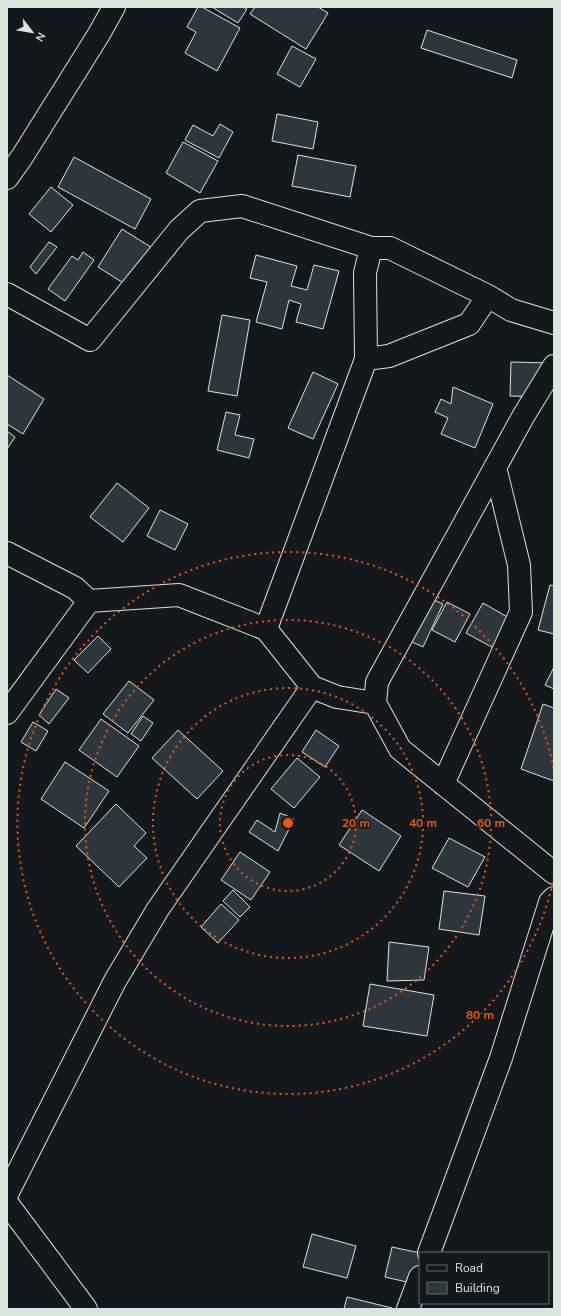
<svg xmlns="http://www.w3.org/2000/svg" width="561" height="1316" font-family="'Nunito Sans',sans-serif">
  <rect width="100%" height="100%" fill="#14181c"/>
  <!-- building -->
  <path fill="#2c363c" stroke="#d8e6dc" d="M198,7H202L240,28L217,71L185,53L196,32L187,27Z
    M212,7H243L247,9L238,23Z
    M255,7H318L328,13L306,49L250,14Z
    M427,30L517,60L512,78L421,48Z
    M292,46L316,59L300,87L277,74Z
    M277,114L318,122L313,149L272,141Z
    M220,124L233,132L219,158L185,140L193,125L213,136Z
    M183,142L218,161L200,193L166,173Z
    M298,155L356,166L350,197L292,186Z
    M74,157L151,199L135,229L58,187Z
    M51,187L73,205L51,232L29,214Z
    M122,229L157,251L133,289L98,267Z
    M49,242L57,247L36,274L30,267Z
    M83,252L94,260L65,301L48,289L72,256L78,260Z
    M256,255L297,266L291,286L307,290L314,265L339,271L323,329L296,322L301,304L289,300L282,329L256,322L267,282L250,278Z
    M222,315L250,320L237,396L208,391Z
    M511,362L550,363L548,397L510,396Z
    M313,372L338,384L313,439L288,428Z
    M7,375L44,399L23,434L7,424Z
    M453,387L493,404L475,448L441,434L448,418L435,412L441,399L451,404Z
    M226,412L240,415L235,435L254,439L249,458L217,450Z
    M7,431L15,437L7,449Z
    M117,483L149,508L123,542L90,517Z
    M160,510L188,524L175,550L147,536Z
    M550,585L554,586V634L538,630Z
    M425,596L443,604L423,647L404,638Z
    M447,602L470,614L455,642L432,630Z
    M483,603L516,622L499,651L466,633Z
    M98,636L111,649L88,673L74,660Z
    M554,667V689L545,685Z
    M129,681L154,700L128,733L103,714Z
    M56,689L69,698L49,724L39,715Z
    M543,704L554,708V781L521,769Z
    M143,716L153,723L141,741L131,734Z
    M101,719L139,746L117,777L79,750Z
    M33,722L48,731L36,751L21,742Z
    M178,730L223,771L197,799L152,758Z
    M316,730L339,746L325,767L302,752Z
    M297,758L320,777L294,808L271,789Z
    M65,762L109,791L84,828L41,799Z
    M116,804L146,833L134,846L147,858L119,887L76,846Z
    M362,810L401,836L379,871L339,845Z
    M280,813L294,819L278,851L249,832L257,820L275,832Z
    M449,838L485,857L468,887L432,868Z
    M240,852L270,872L251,900L221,880Z
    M233,890L250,907L240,917L223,901Z
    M444,891L485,896L479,935L439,929Z
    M221,904L239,920L218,943L201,927Z
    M389,942L429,947L424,980L387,981Z
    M370,984L434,995L427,1036L363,1026Z
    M312,1234L356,1246L347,1278L303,1267Z
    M392,1247L420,1253V1285L385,1277Z
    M347,1297L392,1308L391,1309H344Z"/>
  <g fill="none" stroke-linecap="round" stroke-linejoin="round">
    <!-- minor casing -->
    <g stroke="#d8e6dc" stroke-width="24">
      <path id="minor" d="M7,178L22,157L99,34L114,7
        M7,294L90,340L179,230L200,211L242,206L371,248H390L488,296L511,310L554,323
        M366,359L389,356L469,324L488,296
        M554,366L524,415L377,682L375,703L400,749L554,873
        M7,553L75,588L89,601L179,595L266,629L312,687L337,697L375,703
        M266,629L366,359L365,273L371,248
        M7,713L89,601
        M443,784L521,612L519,565L495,467
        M7,1194L115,981L158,909L312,687
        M7,1203L86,1309
        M429,1253L501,1058L550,902L554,898
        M408,1309L420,1277"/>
    </g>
    <!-- minor -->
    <use href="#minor" stroke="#14181c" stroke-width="22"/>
  </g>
  <!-- distance rings -->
  <g fill="none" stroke="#e8590c" stroke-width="2" stroke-dasharray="2 4">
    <circle cx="288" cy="823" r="68"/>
    <circle cx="288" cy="823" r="135"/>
    <circle cx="288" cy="823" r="203"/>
    <path d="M554 877A271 271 0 1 1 554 769"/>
  </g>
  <circle cx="288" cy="823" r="6" fill="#e8590c" stroke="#14181c" stroke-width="2"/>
  <g font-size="12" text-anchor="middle" font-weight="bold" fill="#e8590c" stroke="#14181c" stroke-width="3" stroke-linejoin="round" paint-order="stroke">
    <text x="356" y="827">20 m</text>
    <text x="423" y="827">40 m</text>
    <text x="491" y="827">60 m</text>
    <text x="480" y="1019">80 m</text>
  </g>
  <!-- border -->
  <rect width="561" height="1316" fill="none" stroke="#d8e6dc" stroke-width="16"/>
  <!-- legend -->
  <rect x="419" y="1252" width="130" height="52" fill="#14181c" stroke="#626a69"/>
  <rect x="427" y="1265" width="20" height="6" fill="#14181c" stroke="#626a69"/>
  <text x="455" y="1272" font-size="12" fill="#d8e6dc">Road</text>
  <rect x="427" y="1282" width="20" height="12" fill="#2c363c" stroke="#626a69"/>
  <text x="455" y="1292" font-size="12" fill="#d8e6dc">Building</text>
  <!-- north arrow -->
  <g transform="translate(32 32) rotate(121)" stroke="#14181c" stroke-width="3" paint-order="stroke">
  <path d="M0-3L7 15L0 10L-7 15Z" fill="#d8e6dc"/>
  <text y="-6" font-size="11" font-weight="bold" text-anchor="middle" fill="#d8e6dc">N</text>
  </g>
</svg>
